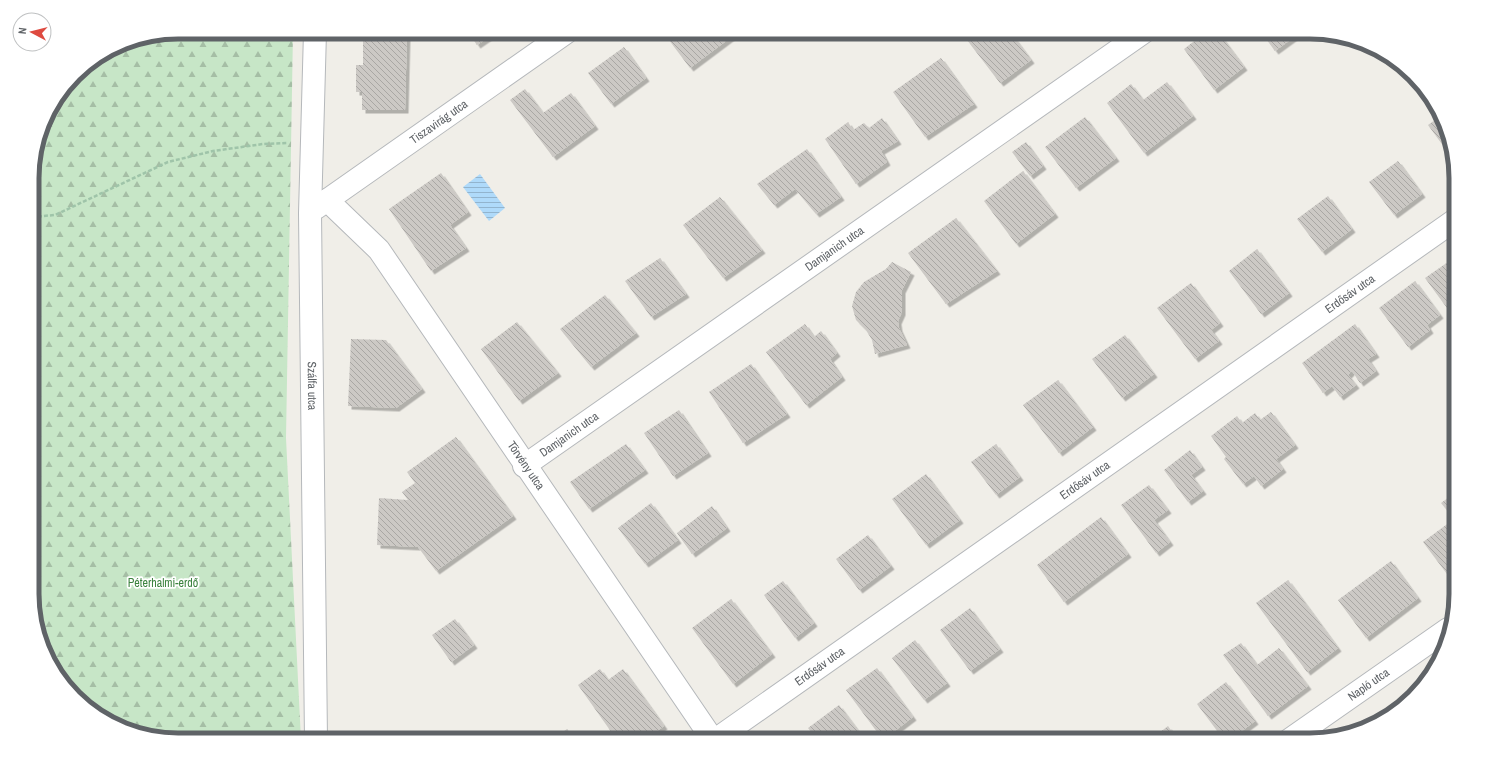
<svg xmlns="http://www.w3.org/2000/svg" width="1488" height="772" font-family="'Archivo Narrow',sans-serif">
  <defs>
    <pattern id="forest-firs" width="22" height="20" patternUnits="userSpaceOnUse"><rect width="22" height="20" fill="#c7e6c7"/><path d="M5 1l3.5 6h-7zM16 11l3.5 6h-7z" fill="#a5bea5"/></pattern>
    <pattern id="water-rules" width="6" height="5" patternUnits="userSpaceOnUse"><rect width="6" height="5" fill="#afdafa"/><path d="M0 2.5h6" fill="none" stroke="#92b4ce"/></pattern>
    <pattern id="building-back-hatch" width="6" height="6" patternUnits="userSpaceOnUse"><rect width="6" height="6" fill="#ccc9c5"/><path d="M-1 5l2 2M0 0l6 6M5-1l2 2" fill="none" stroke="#a9a7a4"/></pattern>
    <filter id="shadow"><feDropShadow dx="3.5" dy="3.5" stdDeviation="0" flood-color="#0004"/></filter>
  </defs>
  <rect width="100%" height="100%" fill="#f0eee8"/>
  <!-- forest -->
  <path fill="url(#forest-firs)" d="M178,32H293L286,438L301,740H178L113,725L62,683L33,613L32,168L47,113L81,68L122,43Z"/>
  <!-- water -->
  <path fill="url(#water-rules)" d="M480,174L505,208L489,221L463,187Z"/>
  <!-- building -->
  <path fill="url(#building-back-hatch)" filter="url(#shadow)" d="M363,32H407L405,110H362V92H356V65H363Z
    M468,32H496L477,45Z
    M663,32H732L734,35L690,68Z
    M978,32H1010L1031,60L1000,83L967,40Z
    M1206,32H1218L1244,67L1214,90L1184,49Z
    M1261,32H1301L1275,51Z
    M624,47L646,78L611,104L588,73Z
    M941,58L974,104L925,137L893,92Z
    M1167,82L1193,116L1144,153L1107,103L1131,84L1143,100Z
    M525,89L543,113L571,93L595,126L553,157L510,100Z
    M1085,117L1116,158L1076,188L1045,147Z
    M1439,117L1455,159V162L1428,125Z
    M882,118L898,141L881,151L887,162L856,184L825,139L848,122L853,130L864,123L869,128Z
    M1026,142L1043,166L1030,176L1012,152Z
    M807,149L841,197L816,214L795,189L774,205L757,184Z
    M1398,161L1422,194L1394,215L1369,182Z
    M1023,171L1055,214L1016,244L984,201Z
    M441,173L468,212L450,225L466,248L431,271L389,209Z
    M1328,196L1352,229L1322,252L1297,219Z
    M720,197L762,250L723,278L683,225Z
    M956,218L997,271L946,304L908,253Z
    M1257,249L1289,293L1261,314L1229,271Z
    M660,258L686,294L651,317L625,281Z
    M892,262L911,272L902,290V312L898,321L899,328L907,345L875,354L872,340L866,330L856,320L852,306L856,292L864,282L886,269Z
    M1448,262L1455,272V319L1425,278Z
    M1415,281L1440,315L1427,325L1430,330L1408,347L1379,308Z
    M1191,283L1220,323L1211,330L1219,341L1195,359L1157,308Z
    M605,295L636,333L591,367L560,329Z
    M517,322L558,373L519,401L481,349Z
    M805,324L814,337L821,331L837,353L830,359L842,377L806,405L766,352Z
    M1355,324L1376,354L1368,359L1376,371L1360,383L1352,371L1348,375L1356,385L1340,397L1332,386L1323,393L1302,363Z
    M1125,335L1154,374L1122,398L1092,359Z
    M351,339L386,340L422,389L396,408L348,406Z
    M751,364L787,414L743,443L709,392Z
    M1058,380L1093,427L1059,453L1023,405Z
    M679,410L708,453L673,476L644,433Z
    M1271,412L1295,445L1276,459L1283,469L1261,486L1254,476L1243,484L1224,459L1226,457L1211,436L1237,416L1242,423L1255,413L1260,420Z
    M456,437L513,516L436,571L418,547L377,545L379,498L408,500L402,492L415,483L407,472Z
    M626,444L645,470L589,509L570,482Z
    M996,444L1020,477L996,495L971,462Z
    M1190,450L1202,467L1191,475L1203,491L1188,502L1164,470Z
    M926,474L960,520L926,545L892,499Z
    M1149,485L1168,510L1154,520L1170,542L1156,553L1121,505Z
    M1456,492V574L1450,578L1423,542L1454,519L1441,503Z
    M651,503L678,540L645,564L618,528Z
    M712,506L727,528L692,554L677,533Z
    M1101,517L1128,554L1064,602L1037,565Z
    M868,535L891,566L859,590L836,559Z
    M1391,561L1418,598L1366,638L1338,600Z
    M1288,580L1338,648L1307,672L1256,603Z
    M783,581L814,623L795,638L764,595Z
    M731,599L772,654L733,684L692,628Z
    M970,608L1000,649L970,671L940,630Z
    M455,619L474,645L451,662L432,635Z
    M915,640L947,683L924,700L892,658Z
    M1241,643L1257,665L1279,648L1308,686L1268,716L1223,655Z
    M877,668L913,717L883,740L846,690Z
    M600,669L608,680L623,669L664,726L645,740H617L578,685Z
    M1226,682L1255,721L1230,740H1224L1197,704Z
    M839,705L865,740H817L808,728Z
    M1168,726L1178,740H1150Z
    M567,729L575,740H551Z
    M1191,734L1195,740H1183Z"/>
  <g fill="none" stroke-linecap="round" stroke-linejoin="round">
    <!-- minor casing -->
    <g stroke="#b5b8bb" stroke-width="24">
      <g id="minor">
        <path id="s1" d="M315,32L310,213L316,740"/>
        <path id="s2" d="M327,200L379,250L713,740"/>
        <path id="s3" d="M316,208L567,32"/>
        <path id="s4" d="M524,466L1144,32"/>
        <path id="s5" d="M715,740L1455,220"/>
        <path id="s6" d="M1289,740L1448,629"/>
      </g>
    </g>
    <!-- path -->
    <path stroke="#9fc4a9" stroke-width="2.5" stroke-dasharray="4 2" stroke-linecap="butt" d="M32,217L55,215L168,162L213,151L263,144L288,143"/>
    <!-- minor -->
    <use href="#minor" stroke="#fff" stroke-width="22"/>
  </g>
  <g text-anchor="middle" stroke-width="3.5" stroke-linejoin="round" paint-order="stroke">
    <!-- street labels -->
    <g font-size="12" fill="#5f6367" stroke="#fff">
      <text dy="4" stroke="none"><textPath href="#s3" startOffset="150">Tiszavirág utca</textPath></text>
      <text dy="4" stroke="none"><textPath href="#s4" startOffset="379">Damjanich utca</textPath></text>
      <text dy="4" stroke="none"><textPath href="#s5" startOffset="776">Erdősáv utca</textPath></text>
      <text dy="4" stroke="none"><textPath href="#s1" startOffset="354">Szálfa utca</textPath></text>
      <text dy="4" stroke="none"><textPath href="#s4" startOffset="55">Damjanich utca</textPath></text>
      <text dy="4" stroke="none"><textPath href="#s2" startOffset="333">Törvény utca</textPath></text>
      <text dy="4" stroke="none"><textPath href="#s5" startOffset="452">Erdősáv utca</textPath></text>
      <text dy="4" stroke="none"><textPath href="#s5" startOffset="128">Erdősáv utca</textPath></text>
      <text dy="4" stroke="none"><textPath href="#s6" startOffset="97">Napló utca</textPath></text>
    </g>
    <!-- park labels -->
    <g font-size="12" fill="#3b823e" stroke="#fff">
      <text x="163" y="587">Péterhalmi-erdő</text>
    </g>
  </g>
  <!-- crop -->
  <path d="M0 0H1488V772H0ZM178 39H1310A139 139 0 0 1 1449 178V594A139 139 0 0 1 1310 733H178A139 139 0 0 1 39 594V178A139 139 0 0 1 178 39Z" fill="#fff" fill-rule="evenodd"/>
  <path fill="none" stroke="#5f6367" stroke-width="5" d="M178 39H1310A139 139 0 0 1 1449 178V594A139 139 0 0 1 1310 733H178A139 139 0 0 1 39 594V178A139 139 0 0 1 178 39Z"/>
  <!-- north arrow -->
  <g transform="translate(32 32) rotate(277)"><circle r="19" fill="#ffffff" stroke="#bfc1c2"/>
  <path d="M0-3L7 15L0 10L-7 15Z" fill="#de4a40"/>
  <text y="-6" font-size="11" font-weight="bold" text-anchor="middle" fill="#5f6367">N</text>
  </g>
</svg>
